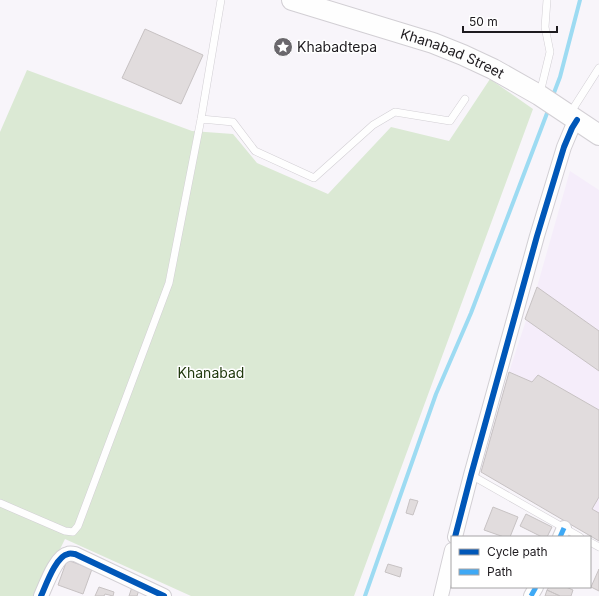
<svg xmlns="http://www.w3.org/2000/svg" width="599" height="596" font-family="Inter,sans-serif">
  <rect width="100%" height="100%" fill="#f8f5fa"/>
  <!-- industrial -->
  <path fill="#f5edfa" d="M570,171L599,190V541L481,472L509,372L537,287Z"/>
  <!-- green -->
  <path fill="#dbe9d4" d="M27,70L192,131L233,134L257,163L328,194L391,127L449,141L490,79L533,109L354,596H191L65,539L37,596H0V132Z"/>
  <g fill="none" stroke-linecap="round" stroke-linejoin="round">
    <!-- stream -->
    <path stroke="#9ddbf2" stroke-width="4" d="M552,98L560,77L580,0
      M365,596L436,394L471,313L549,108"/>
  </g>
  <!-- building -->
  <path fill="#e1dcdd" stroke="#c7c2c3" d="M145,29L203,55L181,104L122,78Z
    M537,287L599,331V371L525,319Z
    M509,372L532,382L538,375L599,410V497L592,509L599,513V541L481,472Z
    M410,499L418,501L413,515L406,513Z
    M493,507L518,517L510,537H504L484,530Z
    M526,514L552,527L547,537H542L520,526Z
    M67,560L92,569L83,594L58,585Z
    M388,564L402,568L400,577L385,572Z
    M599,569V591L591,587Z
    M99,587L114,592L113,596L105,594L104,596H95Z
    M132,587L139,590L137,596H129Z
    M549,587H566L573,590L571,596H560L547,590Z
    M547,590L560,596H545Z"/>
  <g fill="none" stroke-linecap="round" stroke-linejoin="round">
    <!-- lane casing -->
    <g stroke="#d2cfd4" stroke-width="8">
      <path id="lane" d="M540,93L550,52L545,27L547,0
        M569,115L599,68
        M201,119L233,122L255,151L314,178L373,125L395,112L450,121L465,99
        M471,475L580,537
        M0,503L65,531L73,532L78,526L169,283L201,119L221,0
        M590,542L599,547"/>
    </g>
    <!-- street casing -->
    <g stroke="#d2cfd4" stroke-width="16">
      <path id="street" d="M455,537L471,475L537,236L564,147L572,128L577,120
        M560,537L564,528
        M41,596C46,585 56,556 68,554C70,553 73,554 75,554L164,596
        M441,596L452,550
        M531,596L536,587"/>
    </g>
    <!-- secondary casing -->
    <g stroke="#d2cfd4" stroke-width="22">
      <g id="secondary">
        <path id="s1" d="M292,0L433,43L463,55L493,69L539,95L599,135"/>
      </g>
    </g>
    <!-- lane -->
    <use href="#lane" stroke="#fefefe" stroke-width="7"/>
    <!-- street -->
    <use href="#street" stroke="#fefefe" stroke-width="14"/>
    <!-- secondary -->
    <use href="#secondary" stroke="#fefefe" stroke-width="20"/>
    <!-- quiet -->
    <path stroke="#3fa9f5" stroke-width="5" stroke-dasharray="10 5" stroke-linecap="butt" d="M560,537L564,528
      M531,596L536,587"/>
    <!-- cycleway casing -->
    <g stroke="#fff" stroke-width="8">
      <path id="cycleway" d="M455,537L471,475L537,236L564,147L572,128L577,120
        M41,596C46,585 56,556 68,554C70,553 73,554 75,554L164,596"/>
    </g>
    <!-- cycleway -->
    <use href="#cycleway" stroke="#0057b8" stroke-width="6"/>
  </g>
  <!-- icons -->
  <defs>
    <g id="sight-disc" transform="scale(1)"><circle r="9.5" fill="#6a676c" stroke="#fff"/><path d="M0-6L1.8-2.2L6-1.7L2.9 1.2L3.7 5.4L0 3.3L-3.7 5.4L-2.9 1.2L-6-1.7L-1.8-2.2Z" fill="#fff"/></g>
  </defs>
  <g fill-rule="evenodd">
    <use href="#sight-disc" x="283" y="47"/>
  </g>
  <g text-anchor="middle" stroke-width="3" stroke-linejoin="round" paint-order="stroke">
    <!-- poi labels -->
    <g font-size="14" fill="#1e1b1f" stroke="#fff" text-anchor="start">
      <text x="297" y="52">Khabadtepa</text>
    </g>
    <!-- street labels -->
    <g font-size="14" fill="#1e1b1f" stroke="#fff">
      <text dy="5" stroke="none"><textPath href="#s1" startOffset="169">Khanabad Street</textPath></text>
    </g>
    <!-- park labels -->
    <g font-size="14" fill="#213a0e" stroke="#fff">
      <text x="211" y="378">Khanabad</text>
    </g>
  </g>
  <!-- legend -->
  <rect x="451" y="536" width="140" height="52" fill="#ffffff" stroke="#a5a4a5"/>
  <rect x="459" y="549" width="20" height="6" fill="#0057b8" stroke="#a5a4a5"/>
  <text x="487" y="556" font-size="12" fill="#1e1b1f">Cycle path</text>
  <rect x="459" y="569" width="20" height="6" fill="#3fa9f5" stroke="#a5a4a5"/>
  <text x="487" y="576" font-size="12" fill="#1e1b1f">Path</text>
  <!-- scale -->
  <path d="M463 26v6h94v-6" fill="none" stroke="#1e1b1f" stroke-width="2"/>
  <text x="469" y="26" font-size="12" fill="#1e1b1f" stroke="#ffffff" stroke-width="3" paint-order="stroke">50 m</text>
</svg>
